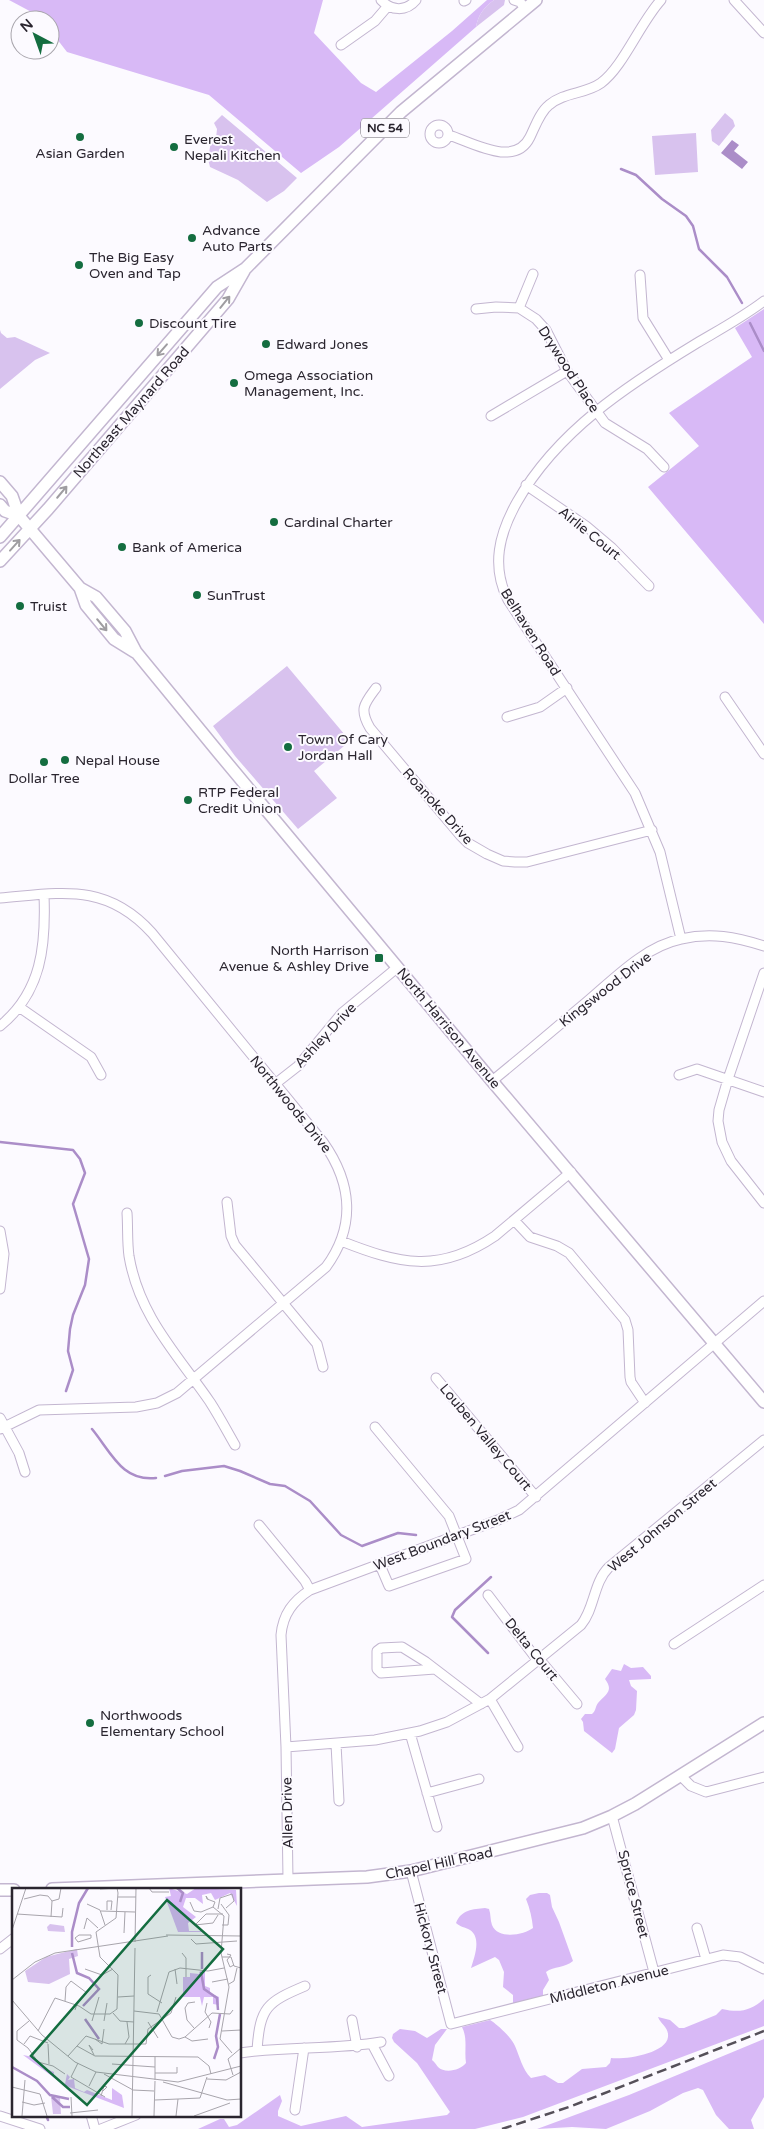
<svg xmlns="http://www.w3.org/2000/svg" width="764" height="2129" font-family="'Varela Round',sans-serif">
  <rect width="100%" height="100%" fill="#fcfaff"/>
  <!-- green -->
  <path fill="#d8c2ee" d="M494,0H505L504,5L476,27C478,15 484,7 494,0Z
    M725,113L733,120L735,126L719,146L712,141L711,130Z
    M222,115L297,178L284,191L267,202L238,180L210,167L208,159L211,141L216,138L217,129L214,123Z
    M696,133L698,172L655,175L652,136Z
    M0,330L1,333L7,338L15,337L50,353L35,360L0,389Z
    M287,666L350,741L314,771L337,798L298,829L235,756L213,726Z"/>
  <!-- forest -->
  <path fill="#d8b9f6" d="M9,0H323L314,33L361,83L376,92L452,31L487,0H494C484,7 478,15 476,27L339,147L301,173L209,95L67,52L50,30V20H43L39,16Z
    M764,309V624L648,487L699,446L669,413L752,357L735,328Z
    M624,1664L631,1668L643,1667L651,1676V1679L629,1680L631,1686L637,1691L636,1710L634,1715L619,1728L615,1749L612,1753L584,1731L583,1722L581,1719L585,1714H592C596,1711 595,1707 598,1703C606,1694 614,1691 605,1679L612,1669L621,1671Z
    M539,1893H547L550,1895L552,1907L559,1922L573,1961C565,1968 554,1966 546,1972L549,1980L543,1990V1996L513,2005V1995L503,1987L504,1972L499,1960L495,1957L471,1968C474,1958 482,1938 470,1930C465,1927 460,1927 456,1923C461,1910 473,1909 485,1908L489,1909C491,1914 490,1920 492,1925C498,1940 524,1935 533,1928C532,1918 530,1909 526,1899L530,1895Z
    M764,1999V2026L523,2117L475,2129H198L220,2119H224L229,2127L237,2125L280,2095L282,2101L278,2111V2116L301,2126L346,2116L362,2127L447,2115L450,2112L417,2063L394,2042L392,2038L393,2034L400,2029L415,2031L427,2038L441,2029H447L435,2045L432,2060C435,2062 436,2065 438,2067C445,2074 461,2070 466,2063C464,2050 468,2039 462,2027L490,2020C497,2024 512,2038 515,2046C520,2057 522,2069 531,2078L545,2075L558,2083H563L582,2069L606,2067L610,2063L611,2058C623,2060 666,2054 668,2037C669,2027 661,2025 658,2017L670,2020L679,2028H684L716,2015L722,2009C740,2013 750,2011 764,1999Z
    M764,2039V2097L751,2120L754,2129H729L716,2115L703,2090L698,2088L683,2093L650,2111L606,2129L572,2127L537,2129L629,2095Z"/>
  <!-- water -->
  <path fill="#ab8dc8" d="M732,140L739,145L734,151L748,162L742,169L721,153Z"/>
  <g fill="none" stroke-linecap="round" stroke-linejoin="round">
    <!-- stream -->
    <path stroke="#ab8dc8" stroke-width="2.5" d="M621,169L636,175L662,199L686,216L693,226L699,249L727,277L742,303
      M750,323L764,351
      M0,1142L73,1150L80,1159L85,1173L73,1204L89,1259L85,1285L73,1315L70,1329L68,1351L73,1370L66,1391
      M92,1429C111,1452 122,1482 156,1478
      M165,1476L182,1471L224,1466L240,1471L270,1484L285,1486L310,1501L341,1535L362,1546L398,1533L416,1535
      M488,1653L452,1617L455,1610L491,1577
      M46,2115L48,2120"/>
    <!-- minor casing -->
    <g stroke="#c3b6d0" stroke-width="11">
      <path id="minor" d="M381,0C391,11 406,12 416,0
        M514,0L520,2L525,8
        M734,0L764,33
        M464,1L466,0
        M341,45L375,21L387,7
        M430 134a9 9 0 1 1 18 0a9 9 0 1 1-18 0Z
        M449,135C473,143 515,168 530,137C535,127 540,112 549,105C564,92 586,94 601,83C623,67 640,23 661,0
        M640,275L643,318L669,360
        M519,308L533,274
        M476,309L496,307L519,308L536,319L546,330L567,371L605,423L647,449L664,467
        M491,416L567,371
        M526,485L586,526L612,548L649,586
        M376,688C364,704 359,709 370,728L460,835L468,843L487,854L503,861L515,862H527L652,830
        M725,697L764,754
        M507,717L540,707L567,688
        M0,898C61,893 106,882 152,933L323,1142C352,1183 356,1226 326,1267L177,1393L157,1403L136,1407L39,1410L0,1429
        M681,939L660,852L635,793L508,600C491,566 499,534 517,502C557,431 628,385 697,343C719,330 743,317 764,301
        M764,973L728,1079L719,1110L718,1121L722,1142L731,1161L764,1203
        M19,1007L91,1057L101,1075
        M0,1026C42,992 46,945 44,895
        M679,1075L697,1069L764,1092
        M492,1081C523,1056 553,1030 583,1005C612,981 643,947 681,939C711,932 736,937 764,946
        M275,1084L298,1066L342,1013L398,967
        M227,1202L231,1236L235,1245L317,1344L323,1367
        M127,1213C128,1227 127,1242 129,1256C139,1316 177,1354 210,1402C219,1416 227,1431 235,1445
        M514,1220L530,1237L557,1246L569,1253L625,1320L628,1330L630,1377L631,1382L645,1403
        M0,1231L4,1254L0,1289
        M341,1241C399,1264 439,1274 495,1236L571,1172
        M436,1378L536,1497
        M0,1418L19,1453L25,1472
        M375,1427L449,1516L466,1559L389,1586L380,1565
        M259,1525L305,1581L310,1590
        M488,1595L535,1657L540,1660L577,1704
        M674,1644L764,1585
        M435,1669L381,1673L377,1669V1651L381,1648L402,1647L426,1662L481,1704
        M490,1699L518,1747
        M410,1733L437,1827
        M336,1744L339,1801
        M286,1747L375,1740L420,1731L447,1722L490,1699L581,1625C595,1608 593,1583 609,1567L764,1440
        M681,1776L691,1786L706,1792L764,1777
        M427,1793L479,1779
        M612,1816L654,1972
        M411,1871L451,2024L723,1955L740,1957L764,1969
        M288,1879L286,1747L281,1635C283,1614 293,1601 310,1590L498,1520L519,1510L764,1301
        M697,1928L706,1959
        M0,1949L14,1938
        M352,2020L357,2047
        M372,2044L389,2076
        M257,2050C260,2007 267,2002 305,1986
        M240,2053C287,2046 334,2050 381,2042
        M295,2110L304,2048
        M91,2115L95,2129
        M0,2116L40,2129
        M101,2129L136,2115"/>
    </g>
    <!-- major casing -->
    <g stroke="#c3b6d0" stroke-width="14">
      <path id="major" d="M0,482L12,496L19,516L80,588L86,605L114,639L135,652
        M0,505L5,511L19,516
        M0,537L217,287L246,268L401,112L536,0
        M0,561L48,509L228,299L244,271
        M80,588L96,597L125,631L136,652L218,752L492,1081L764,1402
        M52,1889L367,1877L411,1871L583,1828L612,1816L635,1804L764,1723
        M0,1890H14"/>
    </g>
    <!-- minor -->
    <use href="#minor" stroke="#fff" stroke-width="9"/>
    <!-- major -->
    <use href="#major" stroke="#fff" stroke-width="11"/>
    <!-- rail -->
    <path stroke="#555059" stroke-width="2.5" stroke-dasharray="10 5" stroke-linecap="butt" d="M502,2129L569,2107L764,2031"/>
  </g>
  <!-- one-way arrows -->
  <defs><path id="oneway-shaft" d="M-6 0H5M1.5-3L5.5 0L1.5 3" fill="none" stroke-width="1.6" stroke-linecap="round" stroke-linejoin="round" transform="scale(1.25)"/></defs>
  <g stroke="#9f9da1">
    <use href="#oneway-shaft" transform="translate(225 302) rotate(-51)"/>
    <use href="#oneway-shaft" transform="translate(162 350) rotate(131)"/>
    <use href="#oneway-shaft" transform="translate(62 492) rotate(-50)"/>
    <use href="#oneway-shaft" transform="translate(15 545) rotate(-48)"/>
    <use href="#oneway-shaft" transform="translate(102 625) rotate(50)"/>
  </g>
  <!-- markers -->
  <g fill="#146d40" stroke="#fcfaff" stroke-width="2">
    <circle cx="80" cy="137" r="5"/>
    <circle cx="174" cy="147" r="5"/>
    <circle cx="192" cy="238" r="5"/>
    <circle cx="79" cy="265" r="5"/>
    <circle cx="139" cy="323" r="5"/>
    <circle cx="266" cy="344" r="5"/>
    <circle cx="234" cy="383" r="5"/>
    <circle cx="274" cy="522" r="5"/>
    <circle cx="122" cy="547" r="5"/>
    <circle cx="197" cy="595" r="5"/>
    <circle cx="20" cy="606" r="5"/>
    <circle cx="288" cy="747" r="5"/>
    <circle cx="65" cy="760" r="5"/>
    <circle cx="44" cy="762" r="5"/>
    <circle cx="188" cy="800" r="5"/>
    <rect x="374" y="953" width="10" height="10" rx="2.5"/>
    <circle cx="90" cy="1723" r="5"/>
  </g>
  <g text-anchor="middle" stroke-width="4" stroke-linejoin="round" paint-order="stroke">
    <!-- shield labels -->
    <rect fill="#fcfaff" stroke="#69656d" stroke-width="1" x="361" y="118.5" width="48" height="19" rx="4"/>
    <g font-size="12" font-weight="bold" fill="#2a252f">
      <text x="385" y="132">NC 54</text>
    </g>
    <!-- poi labels -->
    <g font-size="14" fill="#2a252f" stroke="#fcfaff" text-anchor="start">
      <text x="184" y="144">Everest<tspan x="184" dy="16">Nepali Kitchen</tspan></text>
      <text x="80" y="158" text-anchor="middle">Asian Garden</text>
      <text x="202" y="235">Advance<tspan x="202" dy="16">Auto Parts</tspan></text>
      <text x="89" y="262">The Big Easy<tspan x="89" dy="16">Oven and Tap</tspan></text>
      <text x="149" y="328">Discount Tire</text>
      <text x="276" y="349">Edward Jones</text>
      <text x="244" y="380">Omega Association<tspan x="244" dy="16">Management, Inc.</tspan></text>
      <text x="284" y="527">Cardinal Charter</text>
      <text x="132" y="552">Bank of America</text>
      <text x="207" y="600">SunTrust</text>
      <text x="30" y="611">Truist</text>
      <text x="298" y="744">Town Of Cary<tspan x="298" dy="16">Jordan Hall</tspan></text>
      <text x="75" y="765">Nepal House</text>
      <text x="44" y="783" text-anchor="middle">Dollar Tree</text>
      <text x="198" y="797">RTP Federal<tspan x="198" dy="16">Credit Union</tspan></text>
      <text x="369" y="955" text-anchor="end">North Harrison<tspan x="369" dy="16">Avenue &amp; Ashley Drive</tspan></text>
      <text x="100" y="1720">Northwoods<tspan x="100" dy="16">Elementary School</tspan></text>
    </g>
    <!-- street labels -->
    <g font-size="14" fill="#2a252f" stroke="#fcfaff">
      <text transform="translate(569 369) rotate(57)" y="5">Drywood Place</text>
      <text transform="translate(131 412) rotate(-49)" y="5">Northeast Maynard Road</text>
      <text transform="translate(590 533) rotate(39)" y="5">Airlie Court</text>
      <text transform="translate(531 632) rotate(58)" y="5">Belhaven Road</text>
      <text transform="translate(438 806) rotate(48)" y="5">Roanoke Drive</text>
      <text transform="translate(605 989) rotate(-38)" y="5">Kingswood Drive</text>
      <text transform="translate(449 1028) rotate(50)" y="5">North Harrison Avenue</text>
      <text transform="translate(325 1035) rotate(-47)" y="5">Ashley Drive</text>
      <text transform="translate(291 1104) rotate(51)" y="5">Northwoods Drive</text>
      <text transform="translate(486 1437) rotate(50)" y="5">Louben Valley Court</text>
      <text transform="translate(662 1525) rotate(-40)" y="5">West Johnson Street</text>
      <text transform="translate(442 1540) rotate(-21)" y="5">West Boundary Street</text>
      <text transform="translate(532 1649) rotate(51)" y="5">Delta Court</text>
      <text transform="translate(287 1813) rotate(-91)" y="5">Allen Drive</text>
      <text transform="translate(439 1863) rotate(-12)" y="5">Chapel Hill Road</text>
      <text transform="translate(634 1894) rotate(76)" y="5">Spruce Street</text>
      <text transform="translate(431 1948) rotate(75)" y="5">Hickory Street</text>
      <text transform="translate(609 1984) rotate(-14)" y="5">Middleton Avenue</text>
    </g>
  </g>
  <!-- overview -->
  <g transform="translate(12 1888)">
    <rect width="229" height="229" fill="#fcfaff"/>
    <path d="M38,36L52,38L53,44L36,43L35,39ZM65,61L66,68L57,71L58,86L37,96L16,94L13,83L34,69ZM39,208L48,210L49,226H41Z" fill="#d8c2ee"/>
    <path d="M157,0L175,6L184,0L224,2L225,18L218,5L203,12L199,5L190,7L191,16L183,10H174L171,19L184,29L176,35L177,43H192L191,44H166L153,9L159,8ZM188,83L193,84V98L198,100V105L207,109V117L201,116V109H192L190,118L188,109H171V89H178V85L187,86ZM11,167L21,169L32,180L42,184V187L53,196L55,186L58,189L56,192L62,191L63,200L72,204L75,202L100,212V200L110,207L112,220L52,197Z" fill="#d8b9f6"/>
    <path fill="none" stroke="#ab8dc8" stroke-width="2.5" d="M165,0L171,5L168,14M60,59V44L67,15L76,0M190,64V81M60,65L65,85L77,90L87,101L71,118M189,84L192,101L205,110L206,122M73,131L87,151M202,171L206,159L204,148L208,126M0,179L25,193L38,207L57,211M40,209L51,219H58"/>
    <path fill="none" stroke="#a8a5ac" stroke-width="1" d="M137,0L140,4H157M106,9H124M12,11L28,7L36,8L40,13L39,29M40,13L47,11L49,0M178,14L182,23L189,24L201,19L203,14L195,11L194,8L196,11M75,16L88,22L93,37M209,16L217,27L216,37H210M201,19L212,28L209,65L217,99L208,151L220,165M206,21L208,10L220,6L222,13L214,20M95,22V13H100L99,22M89,23L123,24M5,26L50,29L51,20M206,27L201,35L183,37L194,26H211M72,41L75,30L86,40M0,42L14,0M112,45L113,24M67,47H79V50L66,54L63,50ZM154,47L229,48M179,51L184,56L225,53M123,54L124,0M170,65L174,70V89M215,66L219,67L215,72L218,79L222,77M210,69H219L222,78L229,80M73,81L90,87L101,81M163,81L165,96M139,87L136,89V106L150,115M0,92L23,74L43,65L156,48M200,94L216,91M217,96L222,93L225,80M106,109L122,108M43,110L67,118L79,126H98L105,121L106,87L88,69L84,44L104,30L106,5L105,0L88,1M0,112L30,147L63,174L84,184L166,194L229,178M53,113L54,99L59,93L75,105M195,115L193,124L199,134L197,140M63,122L66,113L77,102M122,123L147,126L160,149L167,151L173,149L200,125L218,126L221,122M145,124L157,84L168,80L196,83L212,80M101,125L108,133L122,134M17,133L5,143V152L16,160L26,174L41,178L53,186M80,133L87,109M92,133L95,115M136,134L146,150M182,140L175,132L173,120L176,115L183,114M26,143L43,110M210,143L229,142M173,149L180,153L196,151M83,151L90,156L92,141M12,156L18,148L36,155M36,156L37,176M113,156L117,149L115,134M65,158L83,168L186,169L197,178L199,186M81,162L77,157L82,167M56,168L74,148L97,156H134L136,141L159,125L164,109M143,168V192M66,175L59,189L93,209M100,176L143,179M143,185H165V179M92,186L121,202L142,203M221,187L216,171L229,160M195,191L214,192L229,184M151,194L215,212L229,211M77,198L84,184M0,199L28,206L35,228M89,208L92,198L95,199L91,203M59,209L60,228M166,211L188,210L195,189M143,212L166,211L164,228M10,214L22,217L33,215M58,225L86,222M10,228L13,192M120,228L123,60M142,228L143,193M182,228L218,215"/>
    <path fill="#146d40" fill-opacity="0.15" stroke="#146d40" stroke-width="2.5" d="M155,12L211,61L75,217L19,168Z"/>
    <rect width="229" height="229" fill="none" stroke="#2a252f" stroke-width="2.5"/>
  </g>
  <!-- north arrow -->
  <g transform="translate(35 35) rotate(319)"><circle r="24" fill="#fcfaff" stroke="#a8a5ac"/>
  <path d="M0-4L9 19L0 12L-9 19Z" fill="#146d40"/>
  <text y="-8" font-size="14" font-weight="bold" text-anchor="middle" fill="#2a252f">N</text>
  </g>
</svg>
